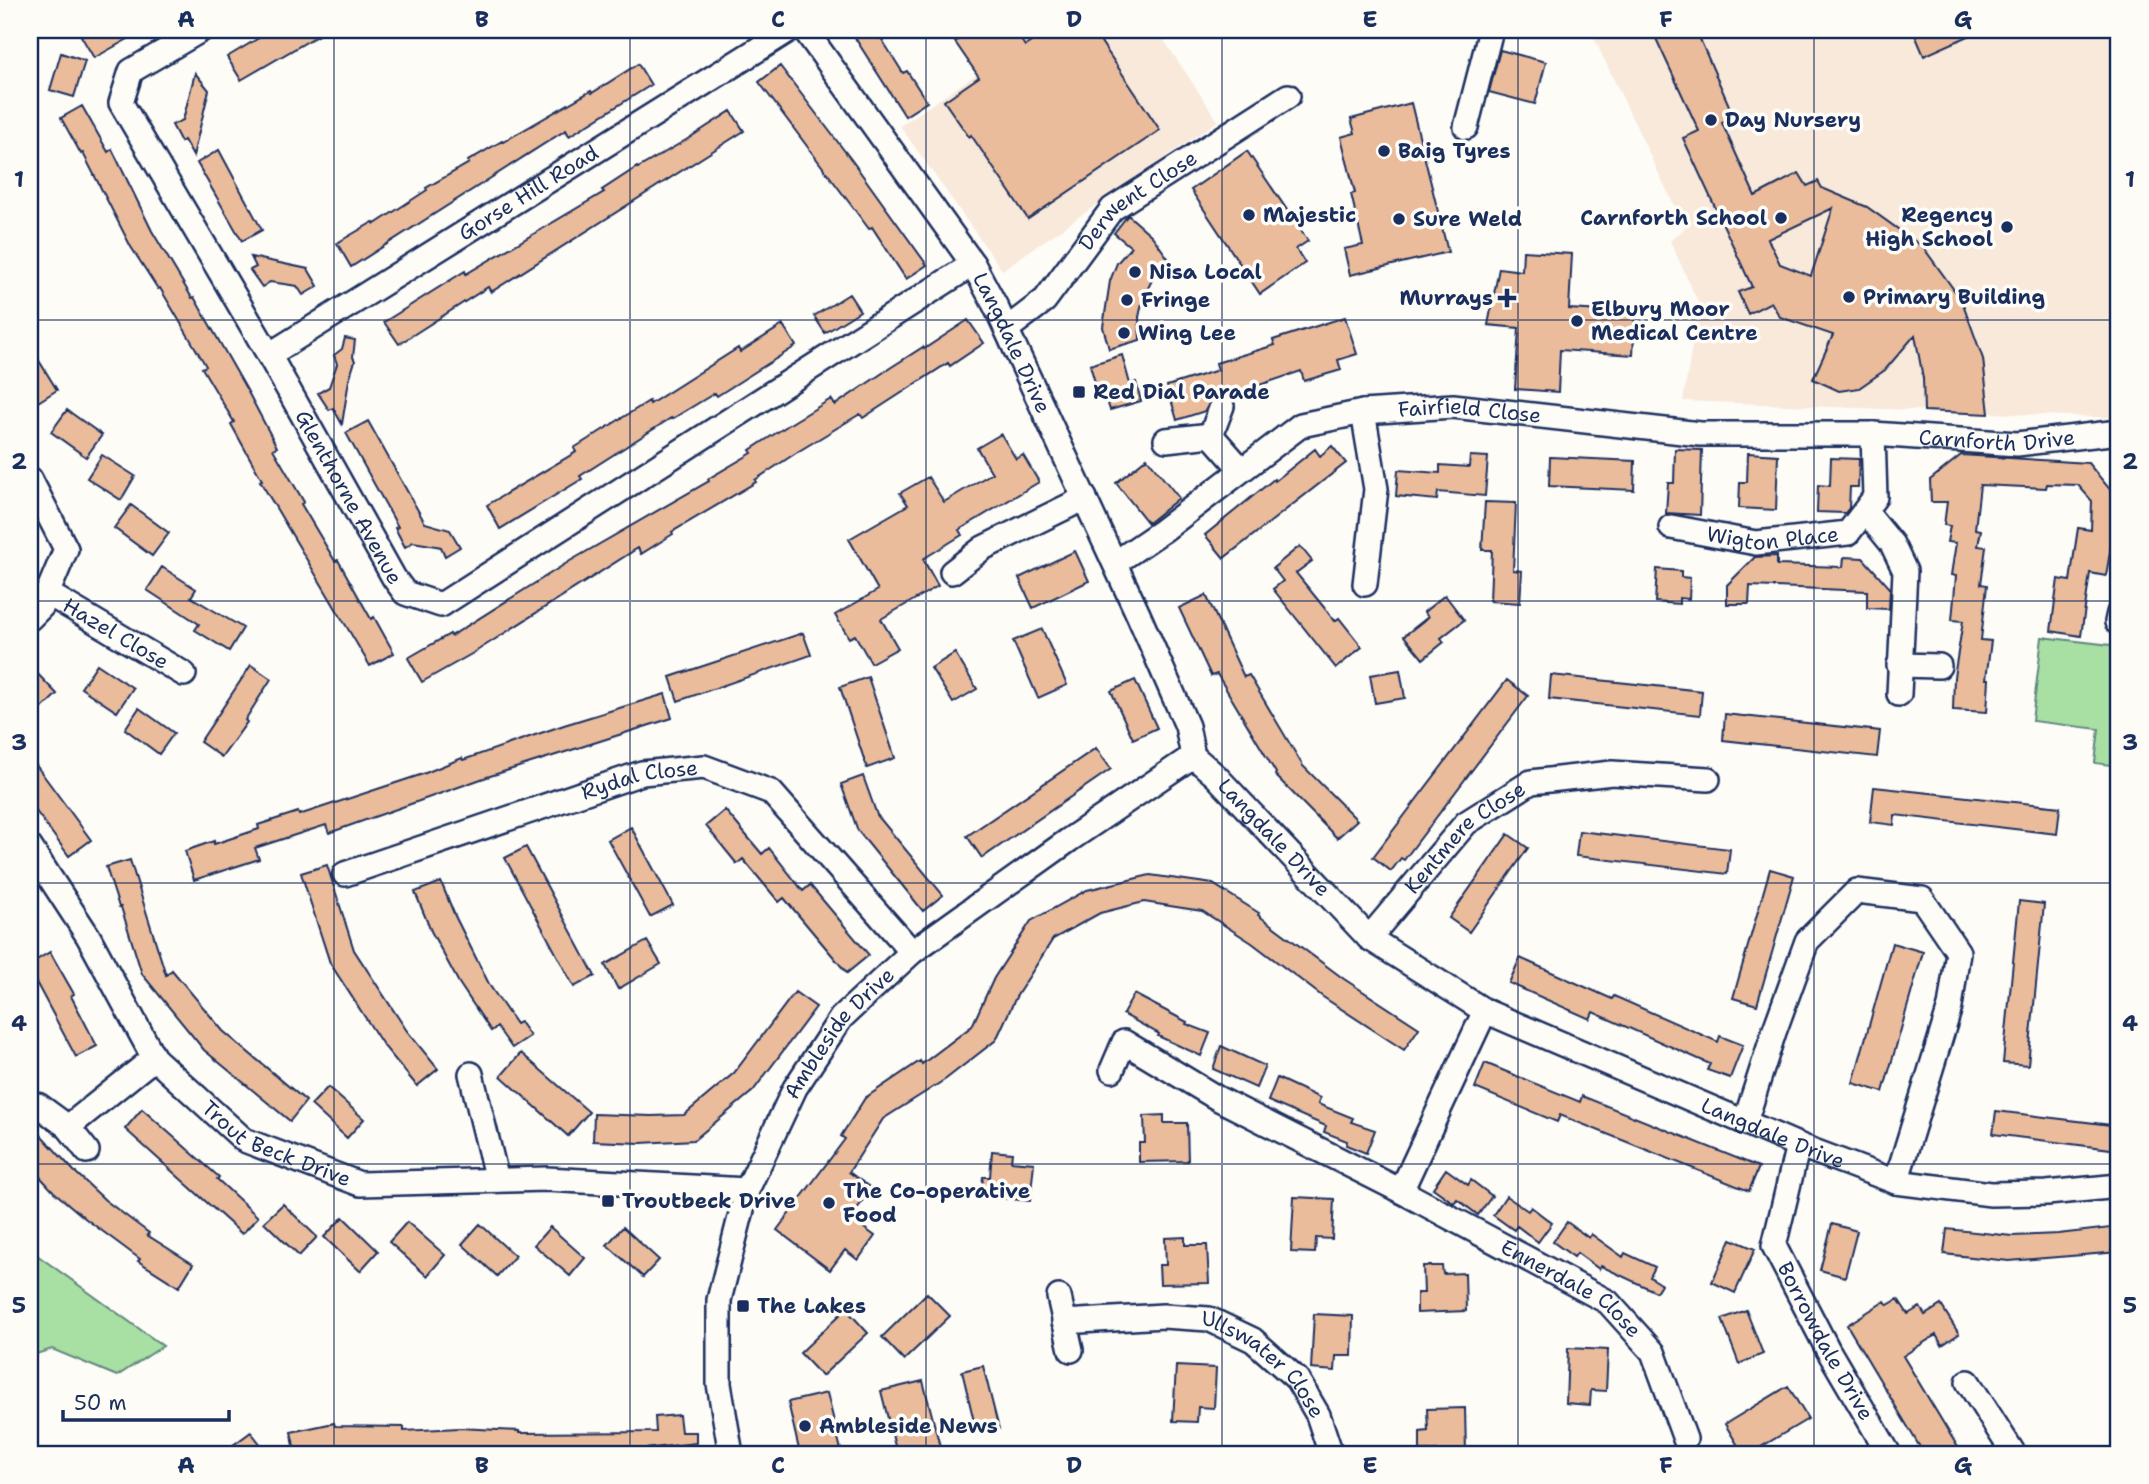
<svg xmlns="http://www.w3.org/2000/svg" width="2149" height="1484" font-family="'Shantell Sans',sans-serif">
  <rect width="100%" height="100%" fill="#fdfcf7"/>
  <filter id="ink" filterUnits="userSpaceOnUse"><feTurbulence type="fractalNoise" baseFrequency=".0143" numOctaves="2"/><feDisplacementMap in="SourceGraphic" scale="14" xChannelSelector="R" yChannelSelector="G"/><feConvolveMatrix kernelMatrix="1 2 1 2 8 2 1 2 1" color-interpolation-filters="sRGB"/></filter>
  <g filter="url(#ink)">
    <!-- built -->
    <path fill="#f8e9db" d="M1042,30H1157L1218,121L1002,270L900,126Z
      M1590,30H2119V418L1683,401L1699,304L1670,241L1685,228Z"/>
    <!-- green -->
    <path fill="#a8dfa2" stroke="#628780" stroke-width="2" d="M2042,637L2119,646V766L2095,763L2099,729L2032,721Z
      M30,1250L163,1346L117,1376L52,1349L30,1356Z"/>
    <!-- building -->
    <path fill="#ebbc9b" stroke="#1b2f5e" stroke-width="2" fill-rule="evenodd" d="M92,30H144L94,58L81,36Z
      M272,30H327L241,80L227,57Z
      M850,30H876L903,73L907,71L927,102L905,116Z
      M972,30H1014L1025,46L1050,30H1093L1160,130L1028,219L971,135L969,137L944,101L979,77L955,42Z
      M1652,30H1696L1734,117L1722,123L1755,196L1799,173L1807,186L1818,181L1822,188L1867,207L1923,247L1962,301L1983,359L1989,414L1924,411L1923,378L1915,335L1885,370L1859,388L1839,391L1813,379L1833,335L1780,317L1771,302L1748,314L1738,292L1752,287L1683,138L1699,131ZM1833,208L1811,276L1780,264L1768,239Z
      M1913,30H1982L1924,56Z
      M1500,50L1546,62L1535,104L1489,92Z
      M61,53L85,61L74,97L50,90Z
      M638,64L651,85L569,136L566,130L351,267L337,243L373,222L375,224L427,190L426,188L469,163L468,161L502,141L503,142L591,91L592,93Z
      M780,66L853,162L927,265L906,279L872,227L869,229L759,82Z
      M195,73L209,90L193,156L184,140L181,142L172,125L183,120Z
      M1411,103L1448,252L1350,275L1344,249L1363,245L1351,194L1355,193L1341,137L1355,133L1351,119Z
      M82,106L108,152L112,149L152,231L192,298L194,297L248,392L277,447L273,449L304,502L301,504L335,561L338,560L371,619L374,617L394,653L370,666L260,481L262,480L231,424L234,422L202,368L206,366L160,288L158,289L131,247L83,153L81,154L61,118Z
      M731,111L744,131L491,292L488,287L399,344L384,322L465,271L466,274L604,192L602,190L637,167L638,168L686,140Z
      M219,150L262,230L242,241L197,163Z
      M1247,151L1308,241L1296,249L1305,263L1260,294L1191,190Z
      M1128,215L1152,236L1170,261L1152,280L1143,298L1139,317L1140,340L1109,349L1103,327L1110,281L1117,263L1131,247L1114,233Z
      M1523,251L1572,254L1569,309L1635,313L1633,355L1560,350L1558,392L1515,389L1519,328L1488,325L1499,268L1522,271Z
      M251,257L308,269L318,286L303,295L297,286L284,284L270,282L262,287L250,270L256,267Z
      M849,294L860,311L825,333L814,316Z
      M1345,317L1357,354L1338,360L1341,370L1304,381L1301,371L1230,395L1219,392L1213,396L1205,411L1177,420L1167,386L1218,370L1216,363L1275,345L1273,340Z
      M968,320L984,343L950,366L948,363L863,418L860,414L799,451L755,480L756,482L672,532L673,534L641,554L638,548L475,652L422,682L408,658L450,634L451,636L570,561L709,481L708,479L752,453L750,450L793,422L831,399L835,405L890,368L923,347L924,349Z
      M783,325L796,346L717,396L715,393L672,419L671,418L580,476L582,479L500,529L487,505L576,452L574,448L649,401L650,404L738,348L740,352Z
      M345,338L355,340L353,357L355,361L349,380L342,424L333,408L329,410L318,393L329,387L337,364L334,355L342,349Z
      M30,346L57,390L30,407Z
      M1122,355L1130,384L1136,382L1141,401L1110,410L1106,398L1100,400L1090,365Z
      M67,410L102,435L86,457L51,432Z
      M368,421L425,523L450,530L460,547L445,556L441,547L425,544L413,542L405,547L395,528L398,527L346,433Z
      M1001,434L1016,459L1023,455L1039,482L959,530L962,535L923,559L938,586L881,619L898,648L871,663L855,635L849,638L835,615L878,590L849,539L908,505L900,493L928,477L944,502L992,473L977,448Z
      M1332,446L1346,463L1224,558L1205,535L1274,479L1275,481L1315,449L1320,456Z
      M1675,449L1702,450L1700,515L1666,513L1668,483H1674Z
      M1748,453L1778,455L1776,510L1739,508L1740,482H1747Z
      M102,455L135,476L121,500L87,478Z
      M1961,455L2088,463L2113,493L2111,533L2113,534L2106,576L2090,573L2081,636L2051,631L2058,579L2070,581L2078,528L2091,530L2092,501L2078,485L2047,484L2046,488L1980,485L1975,529L1981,530L1978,546L1986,547L1981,584L1987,585L1981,640L1991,641L1986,679H1989L1987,712L1953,710L1954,677L1963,621L1952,620L1956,576L1951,575L1956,543L1947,542L1950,526L1944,525L1947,502H1931L1930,480Z
      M1470,456L1488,457L1485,496L1438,492L1437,500L1396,496L1398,470L1440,473V465L1469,467Z
      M1550,457L1635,461L1634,490L1549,486Z
      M1147,458L1179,498L1148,523L1116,483Z
      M1831,458L1859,459L1858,487H1850L1849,508L1845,513L1817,512L1818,485L1830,486Z
      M1485,502L1516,503L1513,570L1522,571L1520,603L1490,601L1492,550H1482Z
      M131,505L169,533L152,556L114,528Z
      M1300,546L1312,561L1296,573L1335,621L1339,618L1362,647L1336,668L1273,589L1283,581L1273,568Z
      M1075,551L1089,581L1033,608L1019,578Z
      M1777,556V565L1843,567L1844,557L1863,558L1890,588L1889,609L1867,608V591L1750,586L1749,604H1727V585L1755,557Z
      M162,567L196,589L191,597L243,628L229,651L195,630L199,624L147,590Z
      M1657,569L1681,571V577L1690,578L1689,599L1679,598V604L1655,602Z
      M1206,595L1244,677L1249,675L1303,766L1357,820L1337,838L1275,775L1276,773L1217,674L1211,676L1179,608Z
      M1445,595L1464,620L1441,638L1444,642L1423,659L1404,636L1428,617L1424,612Z
      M1042,629L1067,685L1038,698L1013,641Z
      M803,633L811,655L678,701L670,677Z
      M955,653L977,689L953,703L931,668Z
      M97,664L133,688L117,712L81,688Z
      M251,665L271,679L245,720L247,722L222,757L200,742Z
      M30,666L57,694L30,720Z
      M1400,670L1405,698L1375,703L1370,675Z
      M1551,675L1702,691L1700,715L1549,699Z
      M868,677L895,758L867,768L840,687Z
      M1135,680L1157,728L1133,739L1111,691Z
      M1507,680L1528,696L1404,860L1401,858L1391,871L1373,857Z
      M665,694L672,718L484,778L329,833L326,825L255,848L259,859L194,880L185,851L214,841V844L259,829L258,825L298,812L299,815L423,774L462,758L463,760L564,725Z
      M139,708L174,733L159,754L125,729Z
      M1725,714L1880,731L1877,757L1723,740Z
      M1096,748L1111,769L982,858L967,836Z
      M30,757L91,840L69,856L30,803Z
      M863,776L877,815L943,895L923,911L858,831L841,784Z
      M1874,787L2060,807L2057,834L1895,815L1894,825L1870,822Z
      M725,810L762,854L769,848L803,891L810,885L869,955L847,973L784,898L779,902L743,859L737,864L706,826Z
      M631,827L673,905L650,917L608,840Z
      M1579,831L1730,849L1727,874L1576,856Z
      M1508,834L1528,848L1469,932L1449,918Z
      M526,847L595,976L574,987L505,858Z
      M130,860L166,975L172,970L223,1031L306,1101L290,1121L204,1050L142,974L121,907H119L106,867Z
      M327,865L354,950L407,1031L438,1069L417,1086L383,1045L330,963L301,873Z
      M1770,869L1794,876L1757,1005L1733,998Z
      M1150,875L1213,884L1259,913L1258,915L1344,979L1419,1028L1404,1050L1323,997L1252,943L1202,911L1144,902L1100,913L1053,939L1016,997L996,1040L946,1079L883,1119L849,1172L872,1189L850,1218L875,1236L858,1260L845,1250L830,1270L777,1230L845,1139L841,1136L865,1098L920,1061L922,1064L972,1026L994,978L1031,921L1087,890Z
      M441,882L455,916L490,986L516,1024L520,1022L530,1036L512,1048L497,1027L491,1031L459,983L431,931L415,892Z
      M2019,901L2044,904L2028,1065L2003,1063Z
      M647,941L661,964L618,989L605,965Z
      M1892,943L1923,952L1883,1092L1853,1083Z
      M50,952L74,994L71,996L97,1046L76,1057L30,971V964Z
      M1520,958L1612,999L1614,996L1718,1042L1720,1036L1743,1045L1730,1078L1707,1070L1710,1064L1593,1012L1590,1019L1509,983Z
      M795,992L816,1007L753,1091L694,1140L641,1143L593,1141L594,1114L651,1116L684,1115L734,1073Z
      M1134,994L1187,1022L1186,1024L1210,1033L1201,1056L1158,1036L1159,1034L1123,1014Z
      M1221,1046L1265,1066L1256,1088L1213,1069Z
      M521,1053L589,1112L568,1136L501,1076Z
      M1485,1063L1580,1102L1582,1096L1759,1167L1749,1191L1560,1115L1557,1122L1475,1088Z
      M1277,1078L1320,1098L1318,1104L1353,1118L1351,1122L1375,1130L1366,1153L1346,1145L1347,1141L1324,1132L1326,1126L1268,1101Z
      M328,1087L364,1119L347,1138L311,1105Z
      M142,1109L219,1177L217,1179L258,1217L242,1234L125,1129Z
      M1996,1111L2119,1126V1150L1993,1134Z
      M1164,1115V1123H1187L1188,1161L1139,1162V1143H1145L1144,1116Z
      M30,1123L74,1171L105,1200L149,1233L147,1235L193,1264L179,1287L138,1261L140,1259L86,1219L54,1192L30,1166Z
      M992,1151L1012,1153L1011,1161L1034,1163L1030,1201L981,1196L983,1177H990Z
      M1446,1169L1468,1185L1471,1180L1492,1196L1478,1215L1457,1199L1454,1203L1433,1188Z
      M1506,1196L1528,1211L1531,1207L1552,1223L1538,1242L1517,1226L1514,1230L1493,1215Z
      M1294,1197L1334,1199L1332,1239L1316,1238L1315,1253L1291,1252Z
      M283,1204L317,1237L299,1256L264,1222Z
      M343,1217L378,1251L360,1271L324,1237Z
      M407,1222L445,1255L427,1276L389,1242Z
      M1567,1222L1589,1238L1591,1234L1623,1257L1625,1253L1655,1267L1650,1277L1661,1284L1656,1292L1601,1266L1599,1269L1577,1253L1574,1257L1553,1242Z
      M480,1224L515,1256L497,1276L462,1244Z
      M1832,1224L1857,1231L1845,1277L1820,1270Z
      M550,1227L585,1258L570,1276L534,1245Z
      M623,1227L659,1260L643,1277L607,1245Z
      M2119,1227V1252L2009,1261L1944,1254L1947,1229L2012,1236L2058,1234Z
      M1185,1237V1245H1207L1209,1283L1160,1284L1159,1265H1166L1165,1238Z
      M1731,1239L1755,1249L1735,1293L1712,1282Z
      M1423,1266H1442L1443,1274L1465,1273L1466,1311L1417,1313V1293H1424Z
      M927,1293L950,1316L904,1360L882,1337Z
      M1898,1299L1908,1314L1920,1307L1925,1315L1941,1305L1959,1334L1942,1345L1936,1335L1903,1356L1962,1454H1924L1847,1325L1885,1301L1888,1305Z
      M846,1309L868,1333L822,1376L800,1353Z
      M1746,1310L1763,1354L1739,1364L1722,1319Z
      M1314,1314L1353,1316L1352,1356H1336L1335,1371L1311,1369Z
      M1568,1348L1608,1350L1606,1391L1591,1390L1590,1405L1566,1403Z
      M983,1366L999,1429L977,1434L962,1371Z
      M1176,1366L1216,1368L1214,1408L1198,1407L1197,1422L1173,1421Z
      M923,1381L942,1454H897L881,1391Z
      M1788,1386L1808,1419L1749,1454H1743L1725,1424Z
      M827,1393L842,1454H800L788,1402Z
      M1465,1408L1466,1454H1447V1451H1420V1432L1428,1431L1427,1409Z
      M679,1415L681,1432H696V1443L637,1450L636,1454H364V1448L333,1454H296L291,1432L334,1423L335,1426L404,1427V1431L459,1428L519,1431V1433L656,1432L655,1417Z
      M251,1432L268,1454H221Z"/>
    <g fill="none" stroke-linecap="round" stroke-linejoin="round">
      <!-- street casing -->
      <g stroke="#1b2f5e" stroke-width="28">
        <g id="street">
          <path id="s1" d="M201,30L131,71L121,103L269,355L394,578L405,593L441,605L973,264"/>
          <path id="s2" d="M805,30L973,264L996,307L1138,614L1187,726L1193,756L1216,776L1369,938L1485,1011L1798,1145L1896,1182L1991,1194L2047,1193L2119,1186"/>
          <path d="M1466,127L1491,30"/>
          <path id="s3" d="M1007,329L1045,300L1112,209L1288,96"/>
          <path id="s4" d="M269,355L789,30"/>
          <path d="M1363,412L1376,489L1365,584"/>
          <path d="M1211,435L1222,406"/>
          <path d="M1166,440L1211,435L1241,469"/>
          <path d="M30,479L66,549L42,606L30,618"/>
          <path d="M1865,511L1892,544L1905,571L1899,694"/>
          <path id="s5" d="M1671,527L1756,543L1848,533L1875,497L1873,434"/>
          <path id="s6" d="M1115,563L1162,531L1301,425L1363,412L1453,406L1700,434H1873L2017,444L2119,432"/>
          <path d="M952,572L983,548L1085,498"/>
          <path id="s7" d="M47,593L184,674"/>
          <path d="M2117,622L2119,613"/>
          <path d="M1899,665L1939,666"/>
          <path id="s8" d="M30,847L88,936L154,1058L244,1140L360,1184L546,1179L747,1190"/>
          <path id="s9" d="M345,874L642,773L704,767L771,792L912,952"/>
          <path id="s10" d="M1369,938L1466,823L1531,782L1612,773L1708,779"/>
          <path id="s11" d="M1112,1070L1124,1042L1217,1098L1401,1191L1608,1302L1653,1352L1685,1439"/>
          <path d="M471,1074L497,1180"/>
          <path d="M38,1105L68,1127L87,1151"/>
          <path d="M1745,1122L1774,1032L1807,941L1857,891L1922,899L1958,952L1950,1007L1896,1182"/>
          <path d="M68,1127L154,1058"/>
          <path id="s12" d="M1798,1145L1774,1246L1828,1350L1889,1454"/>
          <path d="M1401,1191L1485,1011"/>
          <path d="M1059,1297L1071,1350"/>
          <path id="s13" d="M1064,1322L1163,1316L1209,1319L1253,1340L1297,1379L1318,1415L1331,1454"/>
          <path d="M1968,1382L2014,1454"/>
          <path id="s14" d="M731,1454L719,1384V1300L747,1190L795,1088L841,1018L912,952L1069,840L1193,756"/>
        </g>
      </g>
      <!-- street -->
      <use href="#street" stroke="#fdfcf7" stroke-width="23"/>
    </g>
  </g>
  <!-- grid -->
  <path fill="none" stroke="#1b2f5e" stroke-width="2" stroke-opacity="0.55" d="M334,30V1454M630,30V1454M926,30V1454M1222,30V1454M1518,30V1454M1814,30V1454M30,320H2119M30,601H2119M30,883H2119M30,1164H2119"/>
  <!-- markers -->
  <g fill="#1b2f5e" stroke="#fdfcf7" stroke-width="2.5">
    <circle cx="1711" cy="120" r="7"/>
    <circle cx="1384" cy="151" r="7"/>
    <circle cx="1249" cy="215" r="7"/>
    <circle cx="1781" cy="218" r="7"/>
    <circle cx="1399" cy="219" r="7"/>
    <circle cx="2007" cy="227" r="7"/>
    <circle cx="1135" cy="272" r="7"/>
    <circle cx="1849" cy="297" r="7"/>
    <path d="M1503.5 287.5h7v7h7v7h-7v7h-7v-7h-7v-7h7z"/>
    <circle cx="1127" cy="300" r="7"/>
    <circle cx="1577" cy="321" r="7"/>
    <circle cx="1124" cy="333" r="7"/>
    <rect x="1072" y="385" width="14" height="14" rx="3.5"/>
    <rect x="601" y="1194" width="14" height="14" rx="3.5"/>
    <circle cx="829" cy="1203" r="7"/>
    <rect x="736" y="1299" width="14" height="14" rx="3.5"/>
    <circle cx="805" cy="1426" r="7"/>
  </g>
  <g text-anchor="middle" stroke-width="7" stroke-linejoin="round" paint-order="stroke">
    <!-- poi labels -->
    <g font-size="21" font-weight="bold" fill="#1b2f5e" stroke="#fdfcf7" text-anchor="start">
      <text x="1725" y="127">Day Nursery</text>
      <text x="1398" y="158">Baig Tyres</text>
      <text x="1263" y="222">Majestic</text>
      <text x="1993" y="222" text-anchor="end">Regency<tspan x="1993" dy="24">High School</tspan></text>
      <text x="1767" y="225" text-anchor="end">Carnforth School</text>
      <text x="1413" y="226">Sure Weld</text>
      <text x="1149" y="279">Nisa Local</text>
      <text x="1863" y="304">Primary Building</text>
      <text x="1493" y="305" text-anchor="end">Murrays</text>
      <text x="1141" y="307">Fringe</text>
      <text x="1591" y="316">Elbury Moor<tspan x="1591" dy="24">Medical Centre</tspan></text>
      <text x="1138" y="340">Wing Lee</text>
      <text x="1093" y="399">Red Dial Parade</text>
      <text x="843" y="1198">The Co-operative<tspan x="843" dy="24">Food</tspan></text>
      <text x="622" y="1208">Troutbeck Drive</text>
      <text x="757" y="1313">The Lakes</text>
      <text x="819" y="1433">Ambleside News</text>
    </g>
    <!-- street labels -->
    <g font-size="21" fill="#1b2f5e" stroke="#fdfcf7">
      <text dy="7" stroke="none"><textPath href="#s4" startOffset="306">Gorse Hill Road</textPath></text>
      <text dy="7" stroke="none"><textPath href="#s3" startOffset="186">Derwent Close</textPath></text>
      <text dy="7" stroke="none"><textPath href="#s2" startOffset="376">Langdale Drive</textPath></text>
      <text dy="7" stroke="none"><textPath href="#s6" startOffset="402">Fairfield Close</textPath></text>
      <text dy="7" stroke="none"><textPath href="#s6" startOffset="931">Carnforth Drive</textPath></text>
      <text dy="7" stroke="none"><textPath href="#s1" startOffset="570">Glenthorne Avenue</textPath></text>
      <text dy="7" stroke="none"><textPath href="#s5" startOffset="103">Wigton Place</textPath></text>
      <text dy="7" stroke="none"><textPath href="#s7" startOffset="80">Hazel Close</textPath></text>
      <text dy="7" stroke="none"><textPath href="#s9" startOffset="310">Rydal Close</textPath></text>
      <text dy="7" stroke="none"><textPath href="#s2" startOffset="943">Langdale Drive</textPath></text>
      <text dy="7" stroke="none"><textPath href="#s10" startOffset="140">Kentmere Close</textPath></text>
      <text dy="7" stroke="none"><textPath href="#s14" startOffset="452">Ambleside Drive</textPath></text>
      <text dy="7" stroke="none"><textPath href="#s2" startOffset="1531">Langdale Drive</textPath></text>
      <text dy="7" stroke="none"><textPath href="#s8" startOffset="397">Trout Beck Drive</textPath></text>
      <text dy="7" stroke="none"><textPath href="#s11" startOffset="542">Ennerdale Close</textPath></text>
      <text dy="7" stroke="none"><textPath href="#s12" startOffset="212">Borrowdale Drive</textPath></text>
      <text dy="7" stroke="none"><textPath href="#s13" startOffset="217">Ullswater Close</textPath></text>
    </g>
  </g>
  <!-- margin -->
  <rect width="2149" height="1484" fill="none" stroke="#fdfcf7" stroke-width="77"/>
  <!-- scale -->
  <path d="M63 1410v10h166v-10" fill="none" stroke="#1b2f5e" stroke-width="3.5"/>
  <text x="74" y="1410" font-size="21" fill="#1b2f5e" stroke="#fdfcf7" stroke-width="5" paint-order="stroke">50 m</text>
  <rect x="38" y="38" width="2072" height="1408" fill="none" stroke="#1b2f5e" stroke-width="2.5"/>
  <g font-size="23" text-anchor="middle" font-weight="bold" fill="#1b2f5e">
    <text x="186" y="27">A</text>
    <text x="482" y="27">B</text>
    <text x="778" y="27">C</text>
    <text x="1074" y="27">D</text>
    <text x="1370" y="27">E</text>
    <text x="1666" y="27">F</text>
    <text x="1963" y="27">G</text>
    <text x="19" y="187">1</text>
    <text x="2130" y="187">1</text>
    <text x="19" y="469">2</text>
    <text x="2130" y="469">2</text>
    <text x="19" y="750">3</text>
    <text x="2130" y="750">3</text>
    <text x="19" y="1031">4</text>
    <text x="2130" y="1031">4</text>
    <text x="19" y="1313">5</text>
    <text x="2130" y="1313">5</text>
    <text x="186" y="1473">A</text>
    <text x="482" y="1473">B</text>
    <text x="778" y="1473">C</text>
    <text x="1074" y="1473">D</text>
    <text x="1370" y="1473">E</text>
    <text x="1666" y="1473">F</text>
    <text x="1963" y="1473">G</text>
  </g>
</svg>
